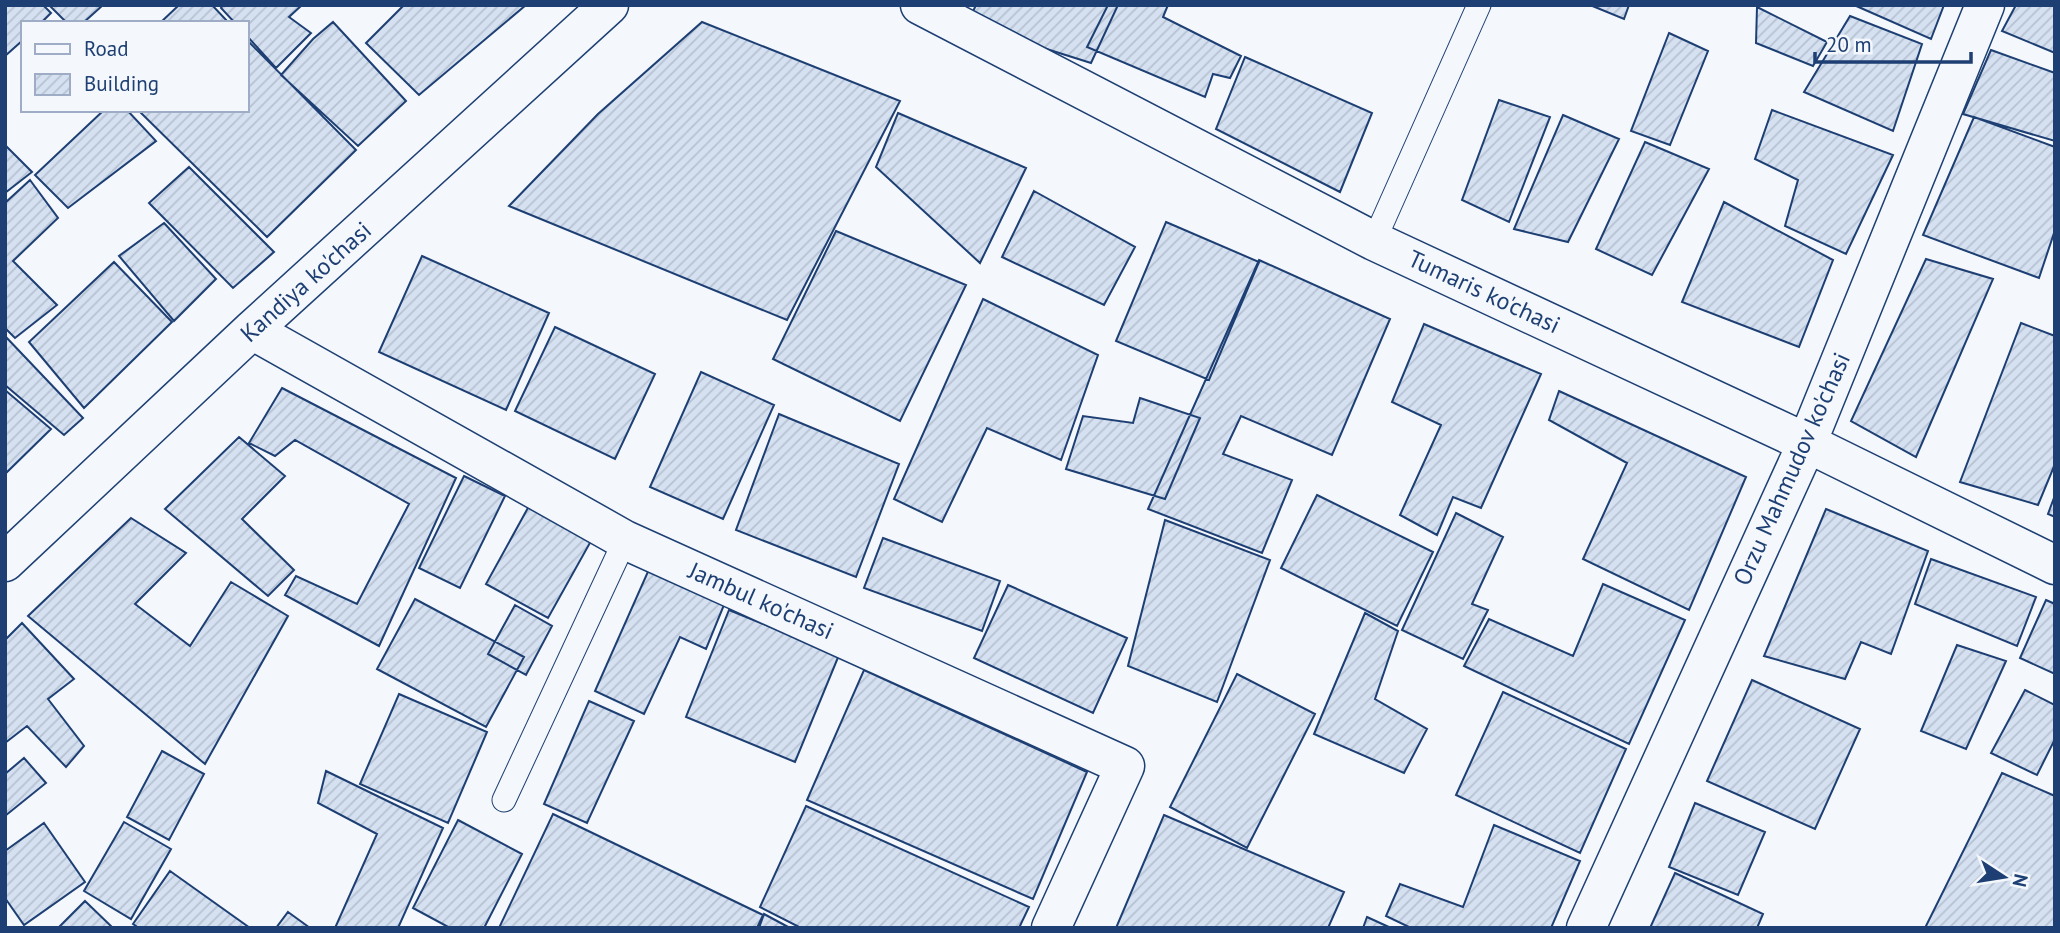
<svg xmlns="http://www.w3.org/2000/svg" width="2060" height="933" font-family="'PT Sans',sans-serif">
  <defs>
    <pattern id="building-hatch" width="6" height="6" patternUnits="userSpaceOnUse" patternTransform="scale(1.75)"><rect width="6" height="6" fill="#d5e0f0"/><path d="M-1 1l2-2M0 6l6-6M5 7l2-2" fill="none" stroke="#b6c1d1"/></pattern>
  </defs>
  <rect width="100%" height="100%" fill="#f4f7fb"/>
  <!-- building -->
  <path fill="url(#building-hatch)" stroke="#1d3f73" stroke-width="2" d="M5,5H43L51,13L41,23H23V40L5,56Z
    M49,5H103L83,23H67Z
    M179,5H212L229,23H160Z
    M223,5H302L289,17L311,33L276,68L247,36V23H235L221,8Z
    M404,5H526L419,95L366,43Z
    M976,5H1118L1091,63L967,24Z
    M1108,5H1168L1163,17L1241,56L1230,78L1213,74L1205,97L1087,47Z
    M1590,5H1629L1624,19Z
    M1854,5H1944L1931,39Z
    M2016,5H2055V53L2002,31Z
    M1757,7L1827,42L1813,66L1756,43Z
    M1850,16L1922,44L1893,131L1804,92Z
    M333,22L406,101L358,146L281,75L313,39Z
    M702,22L900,101L787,320L509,206L598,114Z
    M1669,33L1708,51L1670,145L1631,131Z
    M247,40L356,150L267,237L138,110H247Z
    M1991,50L2055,73V141L1963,114Z
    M1245,57L1372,113L1340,192L1216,129Z
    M1499,100L1550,117L1509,222L1462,200Z
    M104,110H127L156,141L68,208L35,175Z
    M1772,110L1893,155L1846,254L1785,226L1798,180L1755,159Z
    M898,113L1026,168L980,263L876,167Z
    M1563,115L1619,139L1568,242L1514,229Z
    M1974,117L2055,147V230L2039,278L1923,235Z
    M1645,142L1709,169L1652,275L1596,249Z
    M5,145L32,172L5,193Z
    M189,167L274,252L233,288L149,203Z
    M30,180L58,218L13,261L57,305L15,338L5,328V203Z
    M1034,191L1135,247L1104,305L1002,257Z
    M1724,202L1833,260L1799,347L1682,302Z
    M1166,222L1259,262L1209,380L1116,341Z
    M164,223L216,279L174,321L119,256Z
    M836,231L966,285L900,421L773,359Z
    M422,256L549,313L506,410L379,352Z
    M1926,259L1993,279L1916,457L1851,421Z
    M1259,260L1390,319L1332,455L1241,416L1223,454L1292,480L1262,553L1148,509Z
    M114,262L172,322L84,408L29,342Z
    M983,299L1098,355L1061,460L987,428L942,522L894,499Z
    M2021,323L2055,336V464L2038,505L1960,482Z
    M1424,324L1541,374L1481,508L1453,497L1437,535L1400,515L1441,425L1392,402Z
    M555,327L655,374L615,459L515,411Z
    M5,336L83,418L64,435L5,385Z
    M701,372L774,405L723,519L650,487Z
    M282,388L456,478L379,646L285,595L296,576L357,604L409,504L295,440L275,456L249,443Z
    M5,390L51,429L5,474Z
    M1559,391L1746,477L1689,610L1583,559L1627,463L1549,420Z
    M1140,398L1200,418L1165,499L1066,469L1083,416L1133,423Z
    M779,414L899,464L856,577L736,530Z
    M239,437L285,476L242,519L294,570L268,596L165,509Z
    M464,476L505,496L460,588L419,568Z
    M1317,495L1433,552L1397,626L1281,568Z
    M2055,495V517L2048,514Z
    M529,506L591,541L548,618L486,584Z
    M1826,509L1928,551L1891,654L1861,642L1845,679L1764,656Z
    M1456,513L1503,537L1472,604L1488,610L1463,659L1402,630Z
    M131,518L186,553L135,604L190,646L231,582L288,616L205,764L28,616Z
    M1165,520L1270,560L1217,702L1128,666Z
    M883,538L1000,581L982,631L864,588Z
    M1931,559L2036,597L2017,646L1915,604Z
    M650,567L726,600L706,649L680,637L644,714L595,691Z
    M1603,584L1685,620L1629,744L1464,666L1489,619L1573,656Z
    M1008,585L1127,638L1093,713L974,658Z
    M415,599L524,657L486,727L377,669Z
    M2046,600L2055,604V674L2020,658Z
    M515,605L552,626L526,675L488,654Z
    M729,610L839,655L795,762L686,717Z
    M1365,613L1398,631L1375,699L1427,729L1404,773L1314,734Z
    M22,623L74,679L48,699L84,746L66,767L27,726L5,743V640Z
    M1957,645L2006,661L1966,749L1921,731Z
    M864,670L1087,772L1033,899L807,800Z
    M1237,674L1315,714L1247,848L1170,807Z
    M1752,680L1860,729L1815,829L1707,781Z
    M2025,690L2055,705V739L2037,775L1991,753Z
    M1503,692L1626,749L1580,853L1456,795Z
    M399,694L487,732L448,823L360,784Z
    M589,701L634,721L587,823L544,804Z
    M162,751L204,774L169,840L127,817Z
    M24,758L46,783L5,816V774Z
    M326,771L443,828L398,928H335L377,834L318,803Z
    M2002,773L2055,796V928H1925Z
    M1695,803L1765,832L1738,895L1669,867Z
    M806,806L1029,907L1019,928H801L760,907Z
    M553,814L763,915L757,928H499Z
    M1164,815L1344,892L1328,928H1116Z
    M458,820L522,854L484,928H450L413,908Z
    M124,822L171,849L131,919L84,891Z
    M44,823L85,882L24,925L5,898V851Z
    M1494,825L1580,861L1551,928H1411L1386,916L1400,884L1463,907Z
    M170,871L250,928H139L133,924Z
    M1675,873L1763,914L1757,928H1650Z
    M85,901L113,928H58Z
    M288,912L310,928H276Z
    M764,914L790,928H759Z
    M1367,917L1391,928H1363Z"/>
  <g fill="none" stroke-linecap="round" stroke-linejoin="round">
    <!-- service casing -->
    <g stroke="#1d3f73" stroke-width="25">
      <path id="service" d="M1374,241L1479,5
        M504,800L625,540"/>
    </g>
    <!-- minor casing -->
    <g stroke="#1d3f73" stroke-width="41">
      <path id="minor" d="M920,5L1374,241L1807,443L2055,565
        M252,330L625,540L1125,766L1051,928
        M5,562L252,330L609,5
        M1586,928L1807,443L1985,5"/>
    </g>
    <!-- service -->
    <use href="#service" stroke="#f4f7fb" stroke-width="23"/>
    <!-- minor -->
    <use href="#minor" stroke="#f4f7fb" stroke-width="38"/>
  </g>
  <g text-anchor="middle" stroke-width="5" stroke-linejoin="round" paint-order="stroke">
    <!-- street labels -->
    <g font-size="24" fill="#1d3f73" stroke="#f4f7fb">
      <text transform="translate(306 282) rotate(-42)" y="8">Kandiya ko'chasi</text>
      <text transform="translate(1484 292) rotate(25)" y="8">Tumaris ko'chasi</text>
      <text transform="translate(1792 469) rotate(-66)" y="8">Orzu Mahmudov ko'chasi</text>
      <text transform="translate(761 601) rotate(24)" y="8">Jambul ko'chasi</text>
    </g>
  </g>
  <!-- border -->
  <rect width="2060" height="933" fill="none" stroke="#1d3f73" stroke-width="14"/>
  <!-- legend -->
  <rect x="21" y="21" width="228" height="91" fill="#f4f7fb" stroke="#9eadc5" stroke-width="2"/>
  <rect x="35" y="44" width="35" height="10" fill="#f4f7fb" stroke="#9eadc5" stroke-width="2"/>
  <text x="84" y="56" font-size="21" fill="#1d3f73">Road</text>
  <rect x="35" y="74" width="35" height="21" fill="url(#building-hatch)" stroke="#9eadc5" stroke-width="2"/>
  <text x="84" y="91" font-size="21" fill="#1d3f73">Building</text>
  <!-- north arrow -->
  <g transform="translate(2004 877) rotate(102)" stroke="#f4f7fb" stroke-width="5" paint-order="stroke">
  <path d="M0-5L12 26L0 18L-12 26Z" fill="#1d3f73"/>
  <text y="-10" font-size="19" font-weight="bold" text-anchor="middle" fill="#1d3f73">N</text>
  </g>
  <!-- scale -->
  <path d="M1815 52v10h156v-10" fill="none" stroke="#1d3f73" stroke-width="3.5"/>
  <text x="1826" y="52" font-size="21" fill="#1d3f73" stroke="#f4f7fb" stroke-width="5" paint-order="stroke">20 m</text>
</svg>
